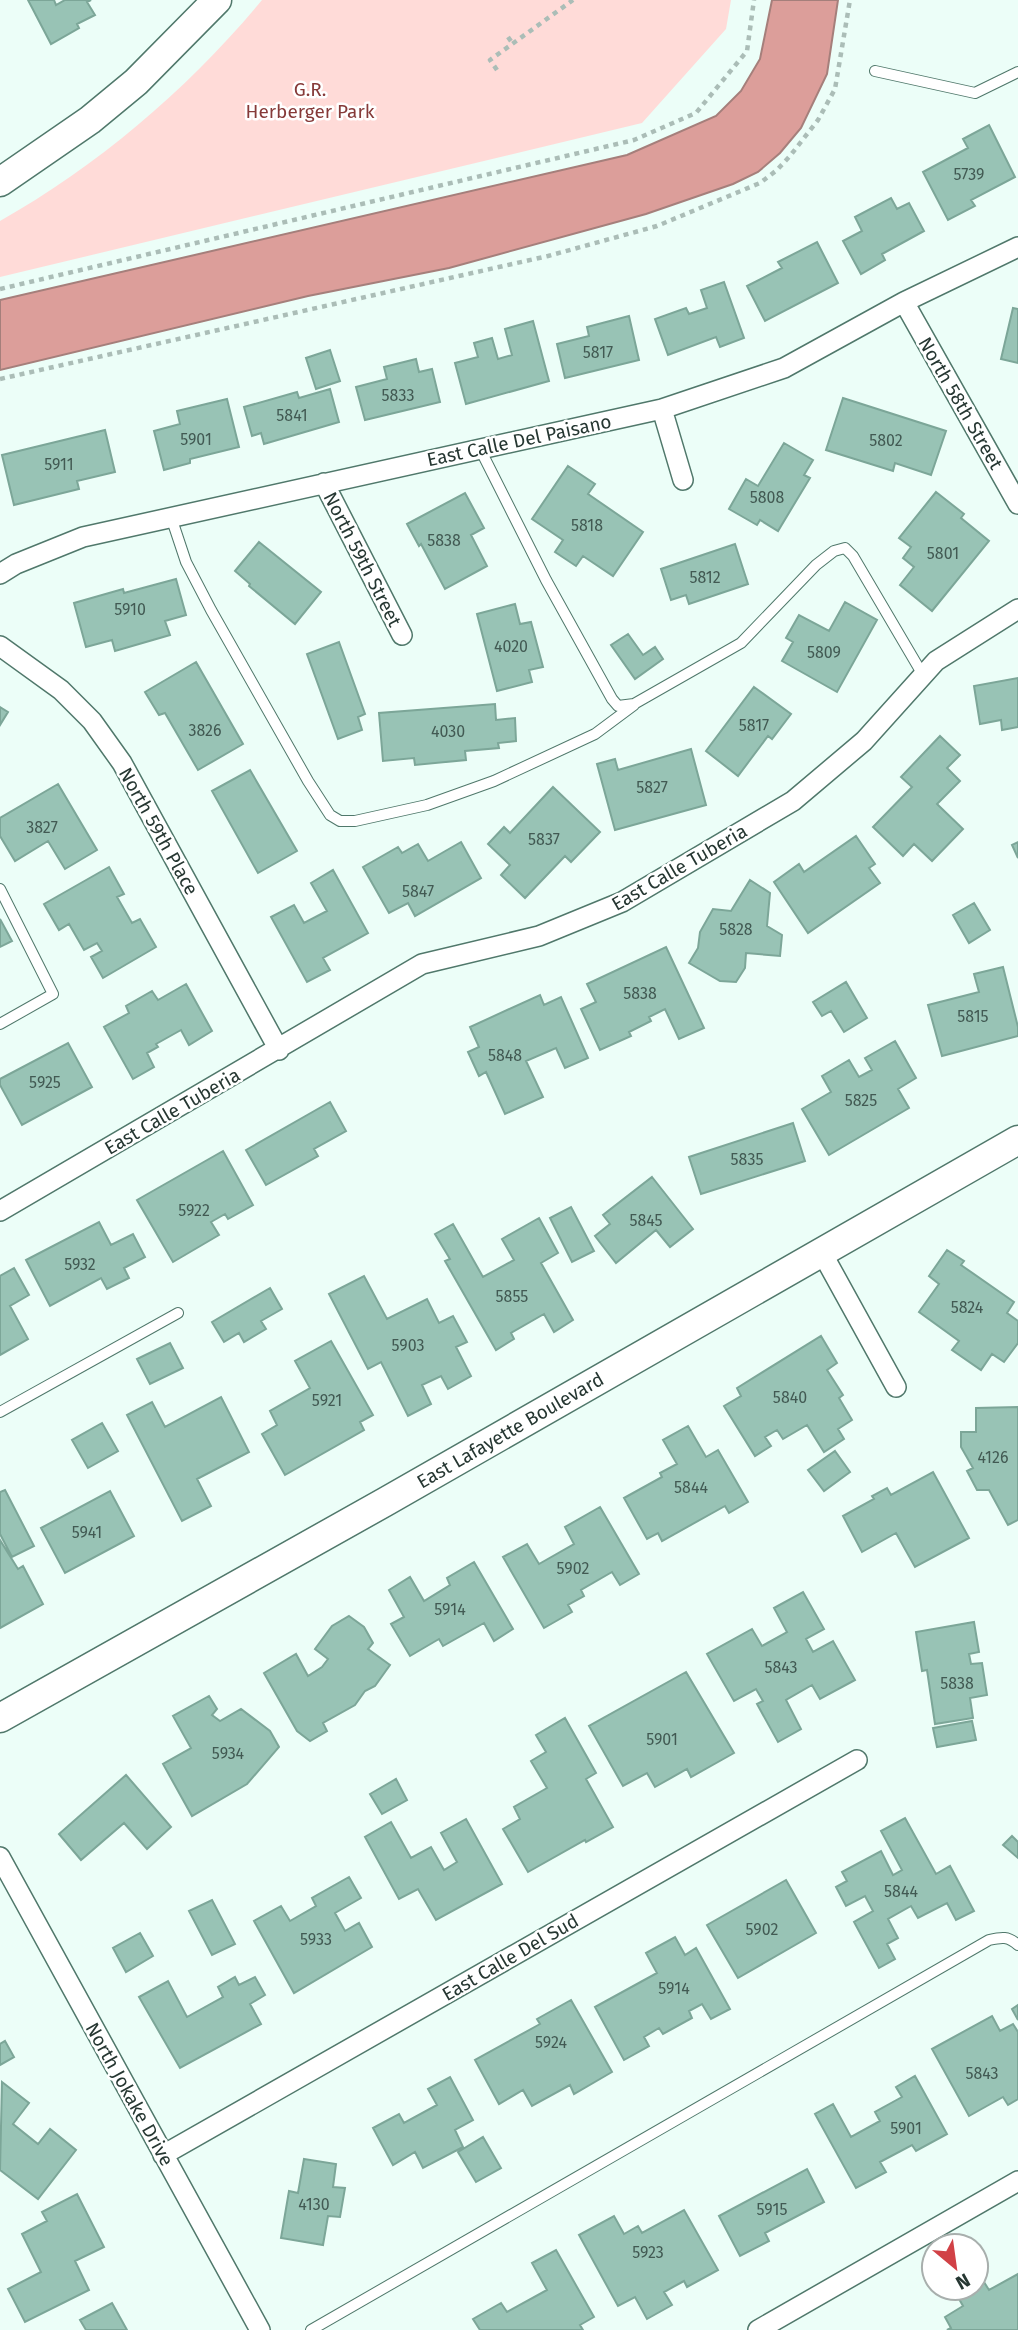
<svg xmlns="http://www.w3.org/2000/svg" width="1018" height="2330" font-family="'Fira Sans',sans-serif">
  <rect width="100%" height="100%" fill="#ecfef8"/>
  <!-- green -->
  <path fill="#ffdbd8" d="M262,0H731L726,29L642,123L0,277V221C99,165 190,87 262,0Z"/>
  <!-- water -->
  <path fill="#dc9e9a" stroke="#a57f7b" stroke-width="2" d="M772,0H838L827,74L801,128L780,153L758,172L733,184L646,214L449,268L308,296L0,370V300L627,155L716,116L741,91L760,59Z"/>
  <!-- building -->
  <path fill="#98c3b5" stroke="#7ca698" stroke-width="2" d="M28,0H54L56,5L65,0H91L87,2L95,15L77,24L79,28L51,44Z
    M989,125L1015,177L971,200L975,206L948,220L923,172L968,148L963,139Z
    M891,198L897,209L909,203L924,231L882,254L885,260L861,274L843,241L862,231L855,217Z
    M817,242L838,283L765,321L747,286L782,268L778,262Z
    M724,282L744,338L720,347L716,337L668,355L655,319L686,308L689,314L707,308L701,290Z
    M1013,308L1018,309V363L1001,359Z
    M629,316L639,360L565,378L557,344L589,336L587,327Z
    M533,321L549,381L466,404L455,363L478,357L474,343L492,338L498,359L512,355L505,329Z
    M330,350L340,381L316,389L306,358Z
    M416,359L419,372L432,369L440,402L365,420L356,387L387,379L384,367Z
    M330,389L339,422L264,444L261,433L252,436L244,407L297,392L299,398Z
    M843,398L946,431L931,475L895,463L893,471L826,450Z
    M227,399L239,447L190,459V463L164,470L154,431L180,424L177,411Z
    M105,430L115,472L77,481L79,489L14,505L2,455Z
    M784,443L813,460L804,475L810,478L778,531L760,520L757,525L729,509L746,479L758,486Z
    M568,466L595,484L588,494L643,532L613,576L583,556L576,566L555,552L563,540L532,519Z
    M936,492L964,514L961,518L989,541L932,611L900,585L914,567L903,558L911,547L899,538Z
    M465,493L484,528L471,535L487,566L445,589L421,544L419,546L407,524Z
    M259,542L321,592L295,624L249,586L250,584L235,571Z
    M735,544L748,584L689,604L686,595L671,600L661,569Z
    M176,579L186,615L165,621L170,635L115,651L112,640L86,647L74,603L123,589L124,593Z
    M845,602L877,620L837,692L782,661L793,642L786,638L799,615L829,631Z
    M515,604L520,624L531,622L543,667L529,670L532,682L497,691L477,614Z
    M628,634L643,655L655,647L663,659L635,679L611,645Z
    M339,642L365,714L358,717L362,730L338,739L307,654Z
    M196,662L243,744L198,770L165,713L159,715L145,692Z
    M1018,678V727L1002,730L1001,720L980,724L974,686Z
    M754,687L791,714L772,739L768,736L738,776L706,751Z
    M495,704L496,720L515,718L516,741L498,743L499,748L465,751L466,760L415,765L414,758L383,761L379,713Z
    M0,707L8,712L0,725Z
    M940,736L960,755L947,768L960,781L937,804L963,829L932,861L914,844L903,856L873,827L912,787L901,777Z
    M691,749L706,805L615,830L597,764L615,759L618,770Z
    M250,770L297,851L258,873L212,791Z
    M58,784L97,850L65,869L48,841L15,861L0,836V818Z
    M553,787L600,832L571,862L565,856L525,898L501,875L510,865L488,844L504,827L510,833Z
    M856,836L875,864L869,868L880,883L808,933L774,882L799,864L804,872Z
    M461,842L481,878L415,916L408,903L389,913L363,867L398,847L402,853L418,844L428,861Z
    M1018,842V858L1012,845Z
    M109,867L124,894L117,897L132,923L140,919L156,947L103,978L91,957L102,951L97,943L84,950L69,924L59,930L44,904Z
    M333,870L368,933L323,958L330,970L307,982L271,917L294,905L304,923L327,911L311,883Z
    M750,880L770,893L767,926L782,935L780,956L746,953L745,968L736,982L720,981L689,963L698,948L700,932L713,909L731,911Z
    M974,903L990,930L969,943L953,915Z
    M0,919L12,941L0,947Z
    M666,947L704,1028L679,1039L665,1009L649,1017L651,1021L629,1032L631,1036L600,1050L581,1009L596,1002L587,984Z
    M1003,967L1018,1027V1036L942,1056L928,1005L979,992L974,974Z
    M846,982L867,1018L844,1032L831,1011L822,1016L813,1002Z
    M186,984L212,1031L189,1045L181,1030L156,1044L158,1047L147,1053L154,1067L133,1079L104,1027L129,1013L126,1006L152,991L158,1000Z
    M540,995L544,1005L561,997L588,1058L565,1068L556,1048L526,1061L543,1097L505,1114L486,1072L479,1076L468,1052L479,1047L470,1027Z
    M895,1041L916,1078L898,1089L909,1108L829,1155L802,1109L831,1092L822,1076L849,1060L859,1077L872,1070L865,1058Z
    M68,1043L92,1087L22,1125L0,1085V1079Z
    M330,1102L346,1131L314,1149L318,1156L266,1185L246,1150Z
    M793,1123L805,1161L701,1194L689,1157Z
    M223,1151L253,1205L228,1219L225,1214L211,1222L219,1235L173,1262L137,1200Z
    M652,1177L693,1229L670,1247L656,1230L616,1263L595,1236L610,1224L603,1215Z
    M571,1207L594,1251L572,1262L550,1218Z
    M539,1218L558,1253L541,1263L573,1320L554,1332L544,1314L511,1333L514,1339L496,1350L445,1261L450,1259L435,1234L453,1224L483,1277L514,1260L502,1239Z
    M99,1222L111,1245L133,1234L145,1257L124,1268L129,1278L107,1289L101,1278L50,1306L26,1260Z
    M947,1250L964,1261L961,1265L1014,1302L1007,1313L1018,1321V1343L1004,1362L992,1354L981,1370L952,1350L959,1341L919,1312L939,1284L929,1276Z
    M14,1268L29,1295L10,1306L28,1339L0,1355V1276Z
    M364,1276L387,1319L427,1299L439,1323L453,1316L467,1342L456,1347L471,1376L448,1389L441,1376L422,1385L431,1404L408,1416L381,1362L368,1369L329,1294Z
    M270,1288L282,1309L261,1321L266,1329L244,1342L239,1333L224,1342L212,1322Z
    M821,1336L837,1363L827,1370L843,1395L839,1398L852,1420L838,1429L844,1439L824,1452L807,1425L783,1439L777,1430L765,1437L771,1446L755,1456L724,1406L741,1396L737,1388Z
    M331,1341L373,1415L360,1422L364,1430L285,1475L262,1434L277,1425L270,1411L310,1388L295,1361Z
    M170,1343L183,1368L150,1384L137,1359Z
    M221,1397L249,1452L197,1479L211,1506L182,1521L127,1415L152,1402L165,1427Z
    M1018,1407V1520L1008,1525L989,1490H977L967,1471L973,1468L961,1447V1432H976V1408Z
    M102,1423L118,1451L88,1468L72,1440Z
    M688,1426L706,1457L718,1450L748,1502L729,1513L725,1506L662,1541L658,1533L647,1539L624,1498L662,1477L660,1473L677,1464L663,1440Z
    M835,1451L850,1472L824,1491L808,1470Z
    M933,1472L969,1538L915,1567L896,1533L862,1552L843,1516L874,1499L872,1496L887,1488L891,1495Z
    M5,1490L34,1546L12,1557L0,1534V1492Z
    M110,1491L134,1536L65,1573L41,1528Z
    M600,1507L639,1574L620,1585L612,1572L581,1590L584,1596L568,1605L572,1612L544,1628L503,1557L527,1544L539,1564L574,1544L565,1527Z
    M0,1540L18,1569L23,1566L43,1604L0,1628Z
    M474,1562L513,1629L494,1641L484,1623L443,1646L439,1639L410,1656L391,1624L404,1617L389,1590L410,1577L424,1601L450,1585L447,1578Z
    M803,1592L824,1629L806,1639L813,1652L833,1641L855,1680L820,1699L812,1685L786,1700L801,1729L778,1742L757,1704L763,1701L756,1689L734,1701L707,1654L752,1629L762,1646L787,1632L774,1608Z
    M349,1616L364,1627L373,1643L368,1649L390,1665L375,1686L365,1691L355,1705L323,1723L327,1731L310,1741L297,1731L264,1673L296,1654L308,1676L322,1667L328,1659L315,1649L332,1626Z
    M974,1622L979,1652L969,1654L971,1664L982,1663L987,1695L970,1698L973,1718L935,1724L927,1670L922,1671L916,1632Z
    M686,1672L734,1753L691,1777L687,1769L655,1787L647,1773L623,1786L589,1726Z
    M209,1696L217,1709L212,1715L220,1721L241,1709L270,1731L279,1747L247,1784L192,1816L163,1764L191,1748L173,1716Z
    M565,1718L596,1773L586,1779L613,1827L586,1842L585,1840L528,1872L503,1829L520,1819L514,1807L547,1788L531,1761L546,1752L536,1735Z
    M972,1721L976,1740L937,1747L933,1728Z
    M126,1775L171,1827L147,1849L124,1823L81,1860L59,1834Z
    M396,1779L407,1800L382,1814L370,1794Z
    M905,1818L936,1874L950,1866L974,1911L956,1920L947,1903L918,1918L911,1906L888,1919L898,1938L887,1944L895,1959L879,1968L854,1922L873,1911L865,1896L846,1906L836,1887L847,1881L842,1872L881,1851L893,1875L902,1870L881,1831Z
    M466,1819L502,1884L436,1920L418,1889L399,1899L365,1837L391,1822L411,1858L431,1847L444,1870L457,1862L441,1833Z
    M1012,1836L1018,1842V1858L1003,1845Z
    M349,1877L361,1898L335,1913L345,1931L359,1923L372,1947L294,1993L254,1921L281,1906L290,1921L316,1906L312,1898Z
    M786,1880L816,1933L738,1978L707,1925Z
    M212,1900L235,1944L212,1955L189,1911Z
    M140,1933L153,1956L126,1972L113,1948Z
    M675,1937L685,1955L696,1948L730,2009L711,2019L702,2004L689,2011L692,2018L663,2034L659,2028L644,2037L649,2046L624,2060L595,2007L657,1973L646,1953Z
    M235,1977L239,1985L255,1977L265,1995L250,2004L261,2024L180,2068L139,1997L168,1981L187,2017L223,1997L218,1987Z
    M571,2000L612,2072L574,2094L570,2085L532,2106L523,2090L499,2104L475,2060L540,2024L537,2019Z
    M1018,2005V2020L1012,2009Z
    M992,2016L1000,2031L1013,2024L1018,2032V2099L1008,2105L1003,2097L969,2116L932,2049Z
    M5,2041L14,2057L0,2065V2044Z
    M915,2076L947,2134L916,2151L912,2145L880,2162L886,2172L856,2188L815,2114L833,2104L851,2137L880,2121L875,2112L902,2097L896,2087Z
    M450,2077L473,2120L455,2130L463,2147L423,2168L415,2152L393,2165L373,2128L399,2114L404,2123L437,2105L428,2089Z
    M2,2082L29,2103L13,2124L38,2144L50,2129L76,2150L38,2199L0,2170Z
    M483,2137L501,2168L476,2182L458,2152Z
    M304,2159L336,2164L333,2187L345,2188L340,2217L328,2216L323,2245L281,2238L289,2191L298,2193Z
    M807,2169L824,2202L765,2233L769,2241L740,2256L719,2216Z
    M77,2194L104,2247L75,2261L89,2290L25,2322L8,2289L41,2272L22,2234L47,2221L42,2212Z
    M684,2210L718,2270L687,2287L684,2281L664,2292L672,2305L647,2319L635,2297L618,2306L579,2235L614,2216L624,2234L638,2226L642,2233Z
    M556,2250L594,2317L580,2325L583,2330H480L473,2319L501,2303L507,2312L547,2290L532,2263Z
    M1018,2274V2330H947L951,2328L945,2317L963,2306L958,2297L984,2282L989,2290Z
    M112,2303L127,2330H86L80,2320Z"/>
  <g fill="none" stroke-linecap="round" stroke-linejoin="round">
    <!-- lane casing -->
    <g stroke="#50786b" stroke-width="12">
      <path id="lane" d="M875,71L975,93L1018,72
        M480,449L546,580L612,699L618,706L634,704L741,643L816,565L834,551L845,548L853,556L923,675
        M171,517L186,562L211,610L308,781L330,815L340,821H355L427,805L494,781L595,734L634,705
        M0,889L53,994L0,1024
        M0,1412L178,1313
        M311,2330L989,1940C1002,1937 1008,1936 1018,1945"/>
    </g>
    <!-- street casing -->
    <g stroke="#50786b" stroke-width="22">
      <path id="street" d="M904,302L1018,504
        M662,409L683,480
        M324,483L402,635
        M0,574L16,564L83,537L662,409L784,368L904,302L1018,247
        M0,646L61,690L92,721L122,763L279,1050
        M0,1211L422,964L539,936L622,902L793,801L864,741L936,661L1018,609
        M821,1251L896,1387
        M0,1857L260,2330
        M163,2155L857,1760
        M758,2330L1018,2181"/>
    </g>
    <!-- secondary casing -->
    <g stroke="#50786b" stroke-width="31">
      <path id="secondary" d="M0,182L90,120L136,82L217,0
        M0,1718L385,1502L1018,1140"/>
    </g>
    <!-- path -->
    <path stroke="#abbdb7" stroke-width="4.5" stroke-dasharray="5 5" stroke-linecap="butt" d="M508,37L513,44
      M497,70L490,60L573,0
      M0,289L634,140L696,113L747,51L754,0
      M0,379L548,256L657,226L760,183L777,170L790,156L818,120L835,89L850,0"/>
    <!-- lane -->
    <use href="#lane" stroke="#fff" stroke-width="10"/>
    <!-- street -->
    <use href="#street" stroke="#fff" stroke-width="19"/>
    <!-- secondary -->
    <use href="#secondary" stroke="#fff" stroke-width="28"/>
  </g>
  <g text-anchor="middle" stroke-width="5" stroke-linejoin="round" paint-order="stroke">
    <!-- number labels -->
    <g font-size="16" fill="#425a53">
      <text x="969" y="180">5739</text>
      <text x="598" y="358">5817</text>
      <text x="398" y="401">5833</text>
      <text x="292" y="421">5841</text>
      <text x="196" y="445">5901</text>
      <text x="886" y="446">5802</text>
      <text x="59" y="470">5911</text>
      <text x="767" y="503">5808</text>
      <text x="587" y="531">5818</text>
      <text x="444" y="546">5838</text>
      <text x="943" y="559">5801</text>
      <text x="705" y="583">5812</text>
      <text x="130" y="615">5910</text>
      <text x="511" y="652">4020</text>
      <text x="824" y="658">5809</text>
      <text x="754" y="731">5817</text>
      <text x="205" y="736">3826</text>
      <text x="448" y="737">4030</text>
      <text x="652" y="793">5827</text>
      <text x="42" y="833">3827</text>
      <text x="544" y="845">5837</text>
      <text x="418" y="897">5847</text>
      <text x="736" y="935">5828</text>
      <text x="640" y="999">5838</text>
      <text x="973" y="1022">5815</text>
      <text x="505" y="1061">5848</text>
      <text x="45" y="1088">5925</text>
      <text x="861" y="1106">5825</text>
      <text x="747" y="1165">5835</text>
      <text x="194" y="1216">5922</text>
      <text x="646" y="1226">5845</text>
      <text x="80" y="1270">5932</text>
      <text x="512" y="1302">5855</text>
      <text x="967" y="1313">5824</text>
      <text x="408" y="1351">5903</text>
      <text x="790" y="1403">5840</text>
      <text x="327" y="1406">5921</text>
      <text x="993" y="1463">4126</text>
      <text x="691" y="1493">5844</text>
      <text x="87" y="1538">5941</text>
      <text x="573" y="1574">5902</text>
      <text x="450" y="1615">5914</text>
      <text x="781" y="1673">5843</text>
      <text x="957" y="1689">5838</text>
      <text x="662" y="1745">5901</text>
      <text x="228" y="1759">5934</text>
      <text x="901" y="1897">5844</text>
      <text x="762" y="1935">5902</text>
      <text x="316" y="1945">5933</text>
      <text x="674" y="1994">5914</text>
      <text x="551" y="2048">5924</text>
      <text x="982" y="2079">5843</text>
      <text x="906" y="2134">5901</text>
      <text x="314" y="2210">4130</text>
      <text x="772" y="2215">5915</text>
      <text x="648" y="2258">5923</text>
    </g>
    <!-- park labels -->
    <g font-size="19" fill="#863a39" stroke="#fff">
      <text x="310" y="96">G.R.<tspan x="310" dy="22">Herberger Park</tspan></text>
    </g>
    <!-- street labels -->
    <g font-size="19" fill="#263732" stroke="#fff">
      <text transform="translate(961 403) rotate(60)" y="7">North 58th Street</text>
      <text transform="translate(519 440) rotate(-12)" y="7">East Calle Del Paisano</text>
      <text transform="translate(363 559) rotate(63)" y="7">North 59th Street</text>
      <text transform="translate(159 831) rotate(61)" y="7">North 59th Place</text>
      <text transform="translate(679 867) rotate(-30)" y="7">East Calle Tuberia</text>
      <text transform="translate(172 1111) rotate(-30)" y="7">East Calle Tuberia</text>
      <text transform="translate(510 1430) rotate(-30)" y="7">East Lafayette Boulevard</text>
      <text transform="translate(510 1957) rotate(-30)" y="7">East Calle Del Sud</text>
      <text transform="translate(130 2094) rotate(61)" y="7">North Jokake Drive</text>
    </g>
  </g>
  <!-- north arrow -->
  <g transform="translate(955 2267) rotate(151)"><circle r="33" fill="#ffffff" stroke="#a8afad" stroke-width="2"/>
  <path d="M0-5L12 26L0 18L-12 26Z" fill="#d14146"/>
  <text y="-10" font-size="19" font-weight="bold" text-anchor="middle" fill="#263732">N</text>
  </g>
</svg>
